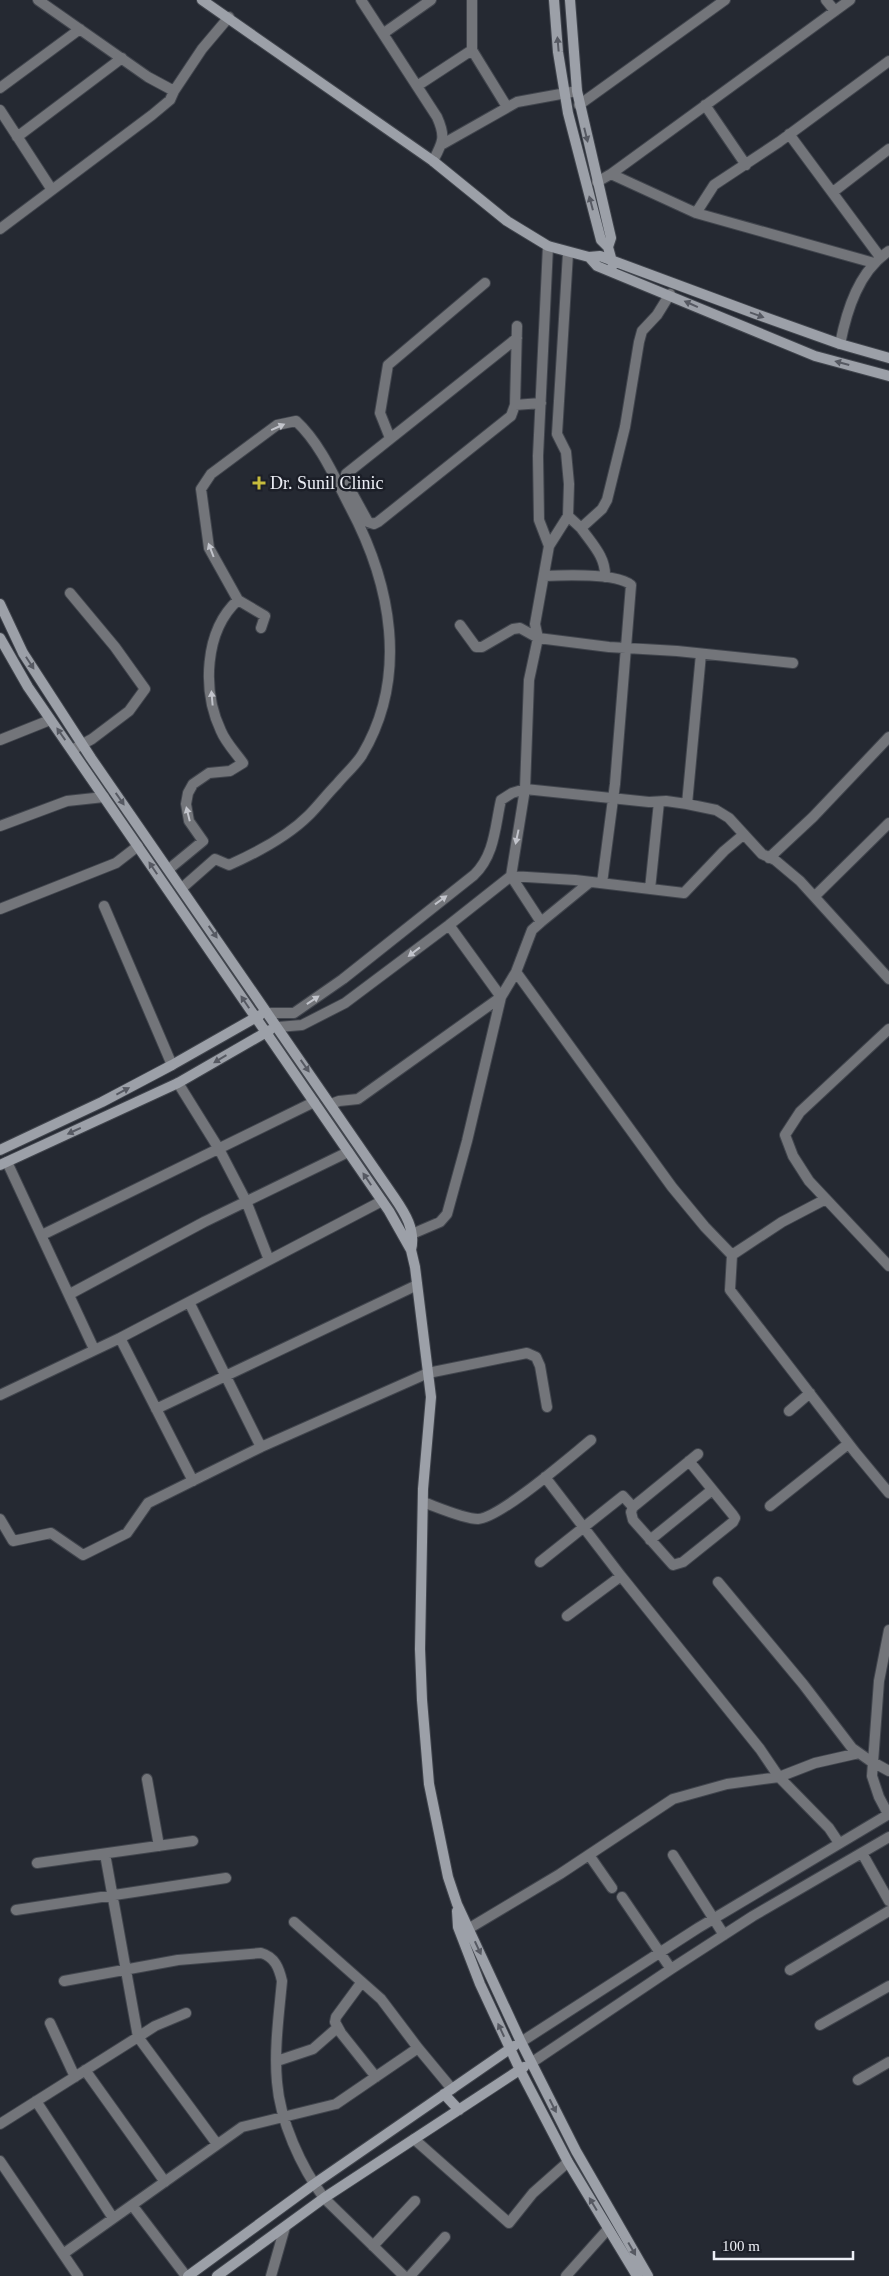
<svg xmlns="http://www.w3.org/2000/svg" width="889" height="2276" font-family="'Times New Roman',serif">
  <rect width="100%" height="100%" fill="#252932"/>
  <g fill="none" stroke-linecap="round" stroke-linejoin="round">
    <!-- street casing -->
    <g stroke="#41454d" stroke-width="12">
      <path id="street" d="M38,0L148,77L174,91L202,49L229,17
        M361,0L437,117C446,137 443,142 433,161
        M472,0V50L507,107
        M826,0L835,11
        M384,33L431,0
        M417,86L472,50
        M0,88L80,29
        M579,105L725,0
        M705,105L746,165
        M0,110L52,190
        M789,134L880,257
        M17,137L122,58
        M441,145L517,102L577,91
        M611,174L850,0
        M597,182L611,174L696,213L874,263
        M833,192L889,149
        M696,213L714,185L779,142L889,61
        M0,229L152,115L170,100L174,91
        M548,246L538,456L539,520L549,546
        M517,338L346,474V482L368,522L374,524L378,522L511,416L515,405L517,326
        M840,344C847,309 859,271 889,251
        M515,405L541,403
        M390,438L380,413L388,365L485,283
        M568,516L581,528L602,509L607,500L625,427L639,342L642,331L657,315L670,294
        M581,528C592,544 606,557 605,577
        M544,576C563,575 617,573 631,585L615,784L602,883
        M70,593L115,647L145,689L129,711L92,739L72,750
        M238,600L265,616L261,628
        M460,625L476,647H482L513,629L520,628L538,638L609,647L677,651L793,663
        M0,740L50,720
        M687,804L701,654
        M0,826L67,801L104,797
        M769,858L813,817L889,737
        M169,869L203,841L189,821L186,804L188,793L193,784L209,773L230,771L243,763C236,753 226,743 221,731C202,691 204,631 238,600L209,548L201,489L211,474L277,425L296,421C320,443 335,478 350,507C391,584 409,676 362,755C355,766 345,774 337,784C327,794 319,805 309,815C288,836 256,853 229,865L215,859L182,888
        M511,876L575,880L684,893L724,851L743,835
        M511,876L541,922L590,882
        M650,889L659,802
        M815,896L889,823
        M104,906L172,1065
        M0,909L116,863L138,846
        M516,972L672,1187L705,1227L732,1255
        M268,1013H294L343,979L474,875C495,855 495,826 501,800L512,793L525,789L649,802L666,801L687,804L716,810L729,818L762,854L775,860L800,881L889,979
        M278,1027L302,1025L345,1003L449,925L511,876L525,789L529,680L538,638L535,624L549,546L568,516L569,484L566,452L557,434L568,253
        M889,1029L800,1112L785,1135L793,1156L809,1181L889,1266
        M178,1083L219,1149L246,1201L269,1260
        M331,1104L339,1101L358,1099L501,997L449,925
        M7,1162L94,1349
        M412,1234L440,1222L447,1214L467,1141L501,997L516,972L532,930L541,922
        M42,1235L314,1102
        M732,1255L730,1290L855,1452L889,1493
        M732,1255L782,1222L826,1199
        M70,1294L204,1222L348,1152
        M189,1302L261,1447
        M120,1338L193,1481
        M0,1395L120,1338L382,1201
        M156,1409L417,1285
        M789,1411L810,1393
        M545,1477L621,1576L760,1749L779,1777L829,1828L839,1843
        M423,1502C437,1507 464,1519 478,1519C500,1518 571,1456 591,1440
        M770,1506L848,1444
        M633,1507L631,1512L633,1520L673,1565L683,1562L733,1522L735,1518L733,1515L689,1461
        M0,1519L13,1541L51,1533L83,1555L127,1533L148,1503L261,1447L428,1373L527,1353L536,1357L540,1366L547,1407
        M650,1540L712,1490
        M540,1562L623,1496L633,1507L698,1454
        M718,1582L803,1684L852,1748L869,1760L889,1771
        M567,1616L621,1576
        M147,1779L159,1846
        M888,1814L879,1797L872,1776L879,1681L889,1630
        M862,1853L889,1901
        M589,1855L612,1888
        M673,1855L724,1935
        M37,1863L193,1841
        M622,1897L671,1969
        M16,1910L226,1878
        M294,1922L381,1999L418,2048L452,2089
        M468,1929L560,1874L673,1799L727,1784L779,1777L815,1763L859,1753
        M790,1970L889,1911
        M64,1981L178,1960L261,1953C275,1957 279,1968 282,1981C279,2014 274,2049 277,2082C280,2121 301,2167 324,2198L404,2276
        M361,1983L336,2017L335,2022L341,2033L376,2077
        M186,2013L155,2026L138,2037L217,2144
        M50,2023L75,2077
        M820,2025L889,1986
        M521,2042L698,1928L889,1814
        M277,2061L313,2049L337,2028
        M531,2063L671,1969L753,1916L889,1837
        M85,2070L165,2182
        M858,2080L889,2062
        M36,2101L113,2218
        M0,2124L138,2037L105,1854
        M414,2139L509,2223L533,2193L568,2162
        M0,2161L78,2276
        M132,2205L186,2276
        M373,2246L415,2201
        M63,2254L242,2127L336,2104L418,2048
        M271,2276L285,2227
        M410,2276L445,2237
        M566,2276L608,2229"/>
    </g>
    <!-- secondary casing -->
    <g stroke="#41454d" stroke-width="12">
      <path id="secondary" d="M202,0L433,161L507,221L548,246L589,257L600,256L756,314L840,344L889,358
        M554,0L558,52L568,113L601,240L608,247L613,265
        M570,0L577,91L611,238L608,247
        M589,257L597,266L815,356L889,376
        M0,604L23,653L91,758L394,1197C405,1213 416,1230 411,1250
        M0,638L28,687L389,1211L411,1250L415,1267L431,1397L423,1489L420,1649L422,1700L429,1784L448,1877L457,1904L521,2042L576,2151L648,2276
        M0,1150L102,1102L172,1065L260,1015
        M0,1165L178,1083L270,1030
        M457,1911L458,1927L480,1984L520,2070L568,2162L637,2276
        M444,2094L459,2110
        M188,2276L314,2184L514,2046
        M217,2276L324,2198L524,2067"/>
    </g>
    <!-- street -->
    <use href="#street" stroke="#73757a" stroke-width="10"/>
    <!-- secondary -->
    <use href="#secondary" stroke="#9ca0a8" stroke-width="10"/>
  </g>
  <!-- one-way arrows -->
  <defs><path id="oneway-solid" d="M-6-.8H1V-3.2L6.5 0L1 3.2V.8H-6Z" transform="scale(1.25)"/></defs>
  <g fill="#565962">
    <use href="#oneway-solid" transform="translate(558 44) rotate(-95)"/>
    <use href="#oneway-solid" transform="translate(586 135) rotate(76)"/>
    <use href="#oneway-solid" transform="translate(591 203) rotate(-105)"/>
    <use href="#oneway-solid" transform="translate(691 304) rotate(-156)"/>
    <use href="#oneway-solid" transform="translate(757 315) rotate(20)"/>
    <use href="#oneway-solid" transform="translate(842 363) rotate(-165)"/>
    <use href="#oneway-solid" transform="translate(30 663) rotate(57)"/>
    <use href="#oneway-solid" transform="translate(61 734) rotate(-125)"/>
    <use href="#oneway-solid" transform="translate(120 799) rotate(55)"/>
    <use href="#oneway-solid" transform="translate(153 868) rotate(-124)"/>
    <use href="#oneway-solid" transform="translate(213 932) rotate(55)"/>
    <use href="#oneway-solid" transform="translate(245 1002) rotate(-124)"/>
    <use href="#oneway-solid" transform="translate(220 1059) rotate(149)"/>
    <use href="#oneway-solid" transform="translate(305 1066) rotate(55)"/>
    <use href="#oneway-solid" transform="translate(123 1091) rotate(-28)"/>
    <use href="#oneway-solid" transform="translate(74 1131) rotate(155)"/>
    <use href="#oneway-solid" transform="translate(367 1179) rotate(-124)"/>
    <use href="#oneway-solid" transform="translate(478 1948) rotate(65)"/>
    <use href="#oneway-solid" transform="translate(501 2030) rotate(-115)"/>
    <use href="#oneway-solid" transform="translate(553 2106) rotate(63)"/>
    <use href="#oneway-solid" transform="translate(593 2204) rotate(-121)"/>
    <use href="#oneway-solid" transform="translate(632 2249) rotate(60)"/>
  </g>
  <g fill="#c2c4cb">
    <use href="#oneway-solid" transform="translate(278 427) rotate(-24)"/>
    <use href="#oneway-solid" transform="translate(211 550) rotate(-111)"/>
    <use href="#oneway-solid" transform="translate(212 698) rotate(-95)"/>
    <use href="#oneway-solid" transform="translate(188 814) rotate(-104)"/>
    <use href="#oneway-solid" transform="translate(517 837) rotate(102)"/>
    <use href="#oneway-solid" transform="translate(441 900) rotate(-36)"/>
    <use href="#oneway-solid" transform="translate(414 952) rotate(142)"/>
    <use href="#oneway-solid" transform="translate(313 1000) rotate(-34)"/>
  </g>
  <!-- markers -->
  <path fill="#c6bc3c" stroke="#1c1f28" stroke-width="2" d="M256.5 475.5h5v5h5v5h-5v5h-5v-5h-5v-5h5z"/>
  <g text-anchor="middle" stroke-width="5" stroke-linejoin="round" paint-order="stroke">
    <!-- poi labels -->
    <g font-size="18" fill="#edeff6" stroke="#1c1f28" text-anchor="start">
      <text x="270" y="489">Dr. Sunil Clinic</text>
    </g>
  </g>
  <!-- scale -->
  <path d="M714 2251v8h139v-8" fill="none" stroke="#edeff6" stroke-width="2.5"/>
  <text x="722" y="2251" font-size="15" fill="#edeff6" stroke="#1c1f28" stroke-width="4" paint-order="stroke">100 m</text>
</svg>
